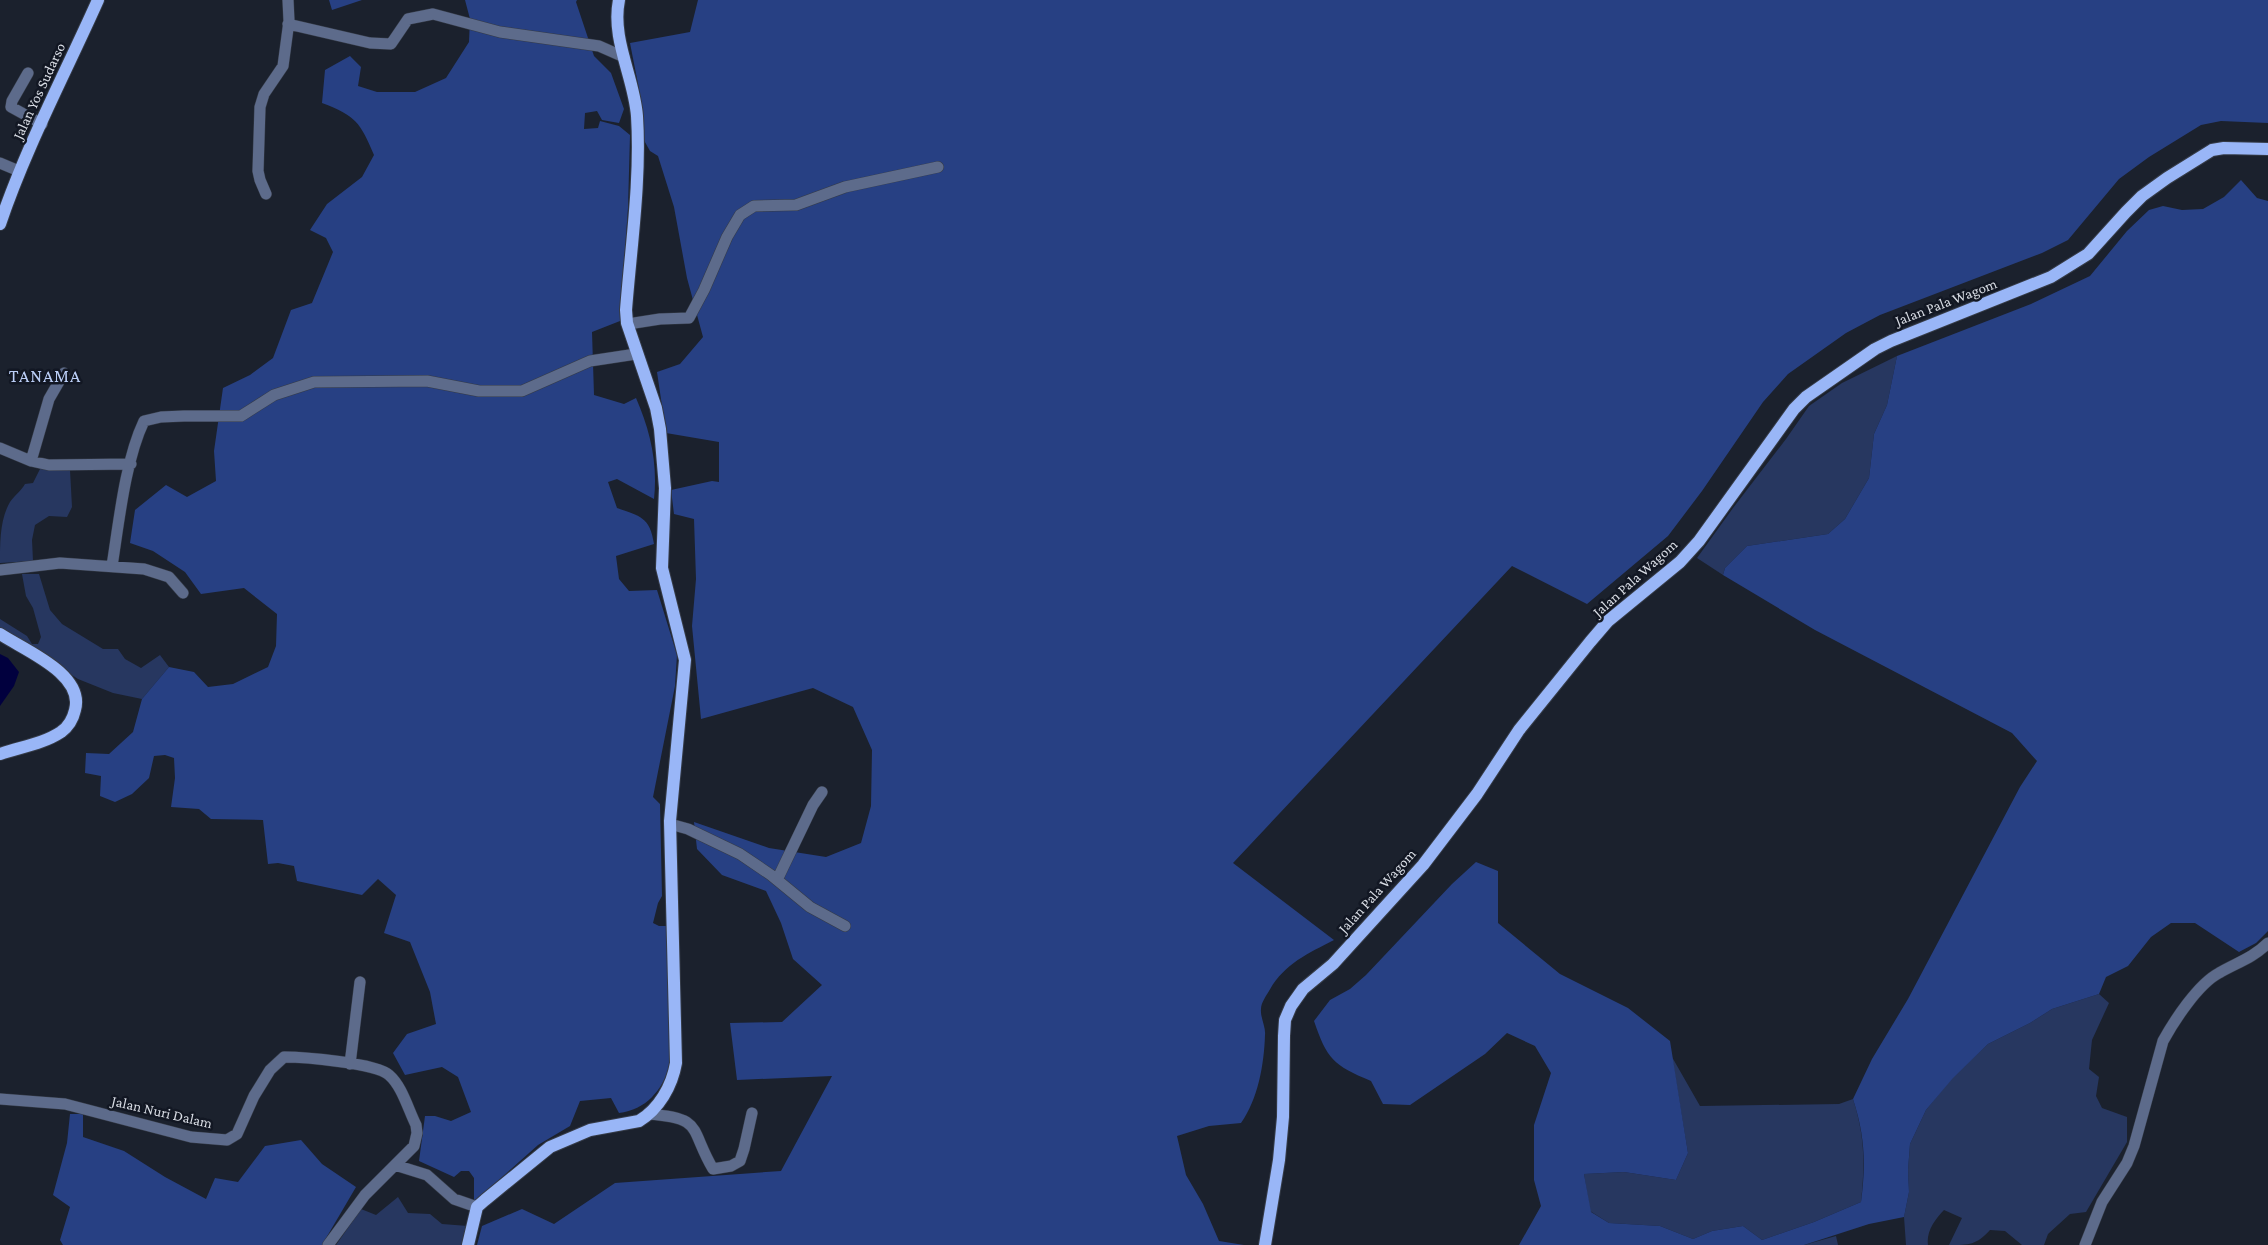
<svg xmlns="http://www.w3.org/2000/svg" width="2268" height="1245" font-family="'Crimson Pro',serif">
  <rect width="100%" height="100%" fill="#1b212d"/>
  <!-- green -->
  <path fill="#273760" d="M1897,356L1887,405L1874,434L1869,478L1845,519L1828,534L1747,546L1725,568L1723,575L1697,558L1733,508L1786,439L1809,406L1842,383Z
    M40,469L70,470L72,507L67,517L49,516L35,525L32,540L33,561L0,563C0,542 0,519 10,502C15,495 21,491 25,484L33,483Z
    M22,574H39L50,610L62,624L103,649H118L125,659L141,668L160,655L169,667L142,699L113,693L78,679L0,629V619L27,636L32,644H38L41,637L33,608L26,596Z
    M2099,994L2109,1003L2092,1040L2089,1069L2099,1077L2096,1096L2102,1108L2127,1117V1142L2086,1212L2070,1214L2048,1234L2044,1245H2022L2005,1231L1990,1230C1976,1245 1970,1245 1949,1245L1962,1218L1944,1210C1935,1219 1926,1232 1928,1245H1906L1904,1217L1909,1192L1908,1170L1910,1144L1926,1110L1953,1077L1988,1044L2030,1023L2052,1009Z
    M1672,1057L1700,1106L1839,1104L1853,1099C1865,1137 1865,1163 1861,1202L1814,1222L1762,1240L1743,1226L1712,1231L1693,1239L1660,1226L1609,1223L1590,1211L1584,1174L1624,1172L1676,1180L1688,1153Z
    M398,1197L408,1213L430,1214L442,1224L468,1226L463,1245H336L361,1209L376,1215Z
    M1836,1236L1838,1245H1804Z"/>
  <!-- forest -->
  <path fill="#274083" d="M329,0H362L332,10Z
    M465,0H577L576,2L594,56L611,73L624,109L619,123L602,120L597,111L585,113L584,129L598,128L600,121L619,126L630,135L628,208L620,321L592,332L594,395L624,404L636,398C650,430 658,463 654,499L617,479L608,482L617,508C640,516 650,517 654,544L616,556L619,579L629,591L657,590L677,655L675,686L653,797L660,804L662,896L658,903L653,923L659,926H667L670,1066C662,1090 646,1110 619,1113L611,1098L580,1101L570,1126L538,1145L474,1202V1178L469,1171H461L454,1177L419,1161L425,1116H435L451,1121L471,1112L458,1077L442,1067L405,1075L393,1053L407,1034L436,1024L430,992L410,942L384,933L396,895L378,879L362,895L297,881L294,866L278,863L268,864L263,820L211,819L199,809L171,807L175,778L174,758L165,755L154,756L149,778L132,794L115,802L100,796L101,776L85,773L86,753L109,754L133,732L142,699L169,667L194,672L208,687L233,684L268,667L276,646L277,614L244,588L201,594L185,572L153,551L130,543L135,510L166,485L187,497L216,481L214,451L223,388L250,375L273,358L291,310L312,303L333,252L326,238L310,230L327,204L362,177L374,155C360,122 356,116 322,103L325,70L350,56L361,67L358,86L377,92H415L446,78L469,42L470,19Z
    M698,0H2268V123L2221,121L2201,125L2149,157L2119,179L2068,240L2042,253L1880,315L1846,333L1788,374L1763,402L1702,491L1668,536L1587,604L1512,566L1233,863L1334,940C1307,954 1284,964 1269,991C1266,996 1261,1003 1261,1009C1260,1017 1266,1027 1265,1035C1264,1065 1258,1099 1241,1123L1209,1126L1177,1136L1186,1175L1203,1204L1219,1241L1244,1245H477L482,1226L522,1209L554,1224L615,1183L781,1171L832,1076L737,1080L730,1023L782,1022L822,985L793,959L781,923L766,891L722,875L697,849L694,822L769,848L826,857L861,843L871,806L872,750L853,707L813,688L701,719L692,626L696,579L694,519L674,514L671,490L712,481L719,482V442L666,433L657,372L680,364L703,337L687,278L674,207L658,156L650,151L641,135L639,89L630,43L690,32Z
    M2241,180L2257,198L2268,201V931L2256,943L2239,952L2195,923H2171L2151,937L2128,966L2106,977L2099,994L2052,1009L2030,1023L1988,1044L1953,1078L1926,1110L1910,1144L1908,1170L1909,1192L1904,1217L1869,1224L1804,1245H1519L1541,1206L1534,1180V1125L1551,1073L1535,1046L1507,1033L1485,1054L1410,1105L1383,1104L1371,1081C1333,1065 1327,1059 1314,1021L1330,1000L1350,989L1366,975L1452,884L1476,862L1498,871V923L1560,974L1628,1008L1670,1041L1688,1153L1676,1180L1624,1172L1584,1174L1591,1212L1609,1223L1660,1226L1693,1239L1712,1231L1743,1226L1762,1240L1814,1222L1861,1202C1866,1164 1865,1136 1853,1099L1872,1059L1908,999L2020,787L2037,761L2012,733L1815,630L1723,575L1725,568L1747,546L1828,534L1845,519L1869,478L1874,434L1887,405L1897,356L2031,304L2090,276L2127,231L2149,210L2163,206L2182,210L2203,209L2224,197Z
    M70,1114H83V1137L124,1151L165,1177L206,1199L215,1178L238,1182L265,1146L301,1140L322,1164L356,1187L322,1245H63L60,1240L70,1207L53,1195L67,1143Z"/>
  <!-- water -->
  <path fill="#01003e" d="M0,654L8,658L19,672L14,686L0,706Z"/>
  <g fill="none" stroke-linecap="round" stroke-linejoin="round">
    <!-- minor casing -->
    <g stroke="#353b47" stroke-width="12">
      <path id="minor" d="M288,24L370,43L391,44L408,19L433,14L500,32L599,46L624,57
        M28,73L12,101L11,107L42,124
        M0,163L19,171
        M266,194L260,180L258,171L260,107L264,94L283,66L289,21L288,0
        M628,324L660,319L689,318L704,290L727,237L740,215L754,206L796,205L845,187L938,167
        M0,448L31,461L49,465L131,464
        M31,461L49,399L64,373
        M112,566C119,522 125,461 144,421L161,417L184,416H241L274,395L314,382L427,381L479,391H522L590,361L636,354
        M0,570L60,563L144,569L169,577L183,593
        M670,824L688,829L740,854L771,875L810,907L845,926
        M777,880L813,805L822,792
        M350,1064L360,982
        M0,1099L65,1104L191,1137L227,1140L237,1134L254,1096L270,1070L284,1057C303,1057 376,1063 389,1075C402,1086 408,1109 416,1125L417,1133L414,1146L365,1195L328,1245
        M648,1114C704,1118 689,1128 713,1169L731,1166L740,1161L744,1149L752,1113
        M395,1165L427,1175L454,1199L477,1207
        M2085,1245L2102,1202L2127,1163L2134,1146L2163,1041C2174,1021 2198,984 2219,973C2236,963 2253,958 2268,943"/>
    </g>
    <!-- major casing -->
    <g stroke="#353b47" stroke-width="14">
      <path id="major" d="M0,224C26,147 65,74 98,0
        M0,634C24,650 85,674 75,710C73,719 68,727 61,732C43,744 20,747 0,754
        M468,1245L477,1207L485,1200L550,1147L590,1130L639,1121C659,1109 672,1086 676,1063L670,821L685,660L662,568L665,488L660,429L656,408L627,323L626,310C631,246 641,180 637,116C634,77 611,39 619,0
        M1265,1245L1279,1160L1283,1117L1284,1036L1285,1020L1291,1006L1303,989L1333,964L1423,865L1477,794L1519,730L1590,642L1608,621L1680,562L1699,541L1794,409L1806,397L1875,349L1891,341L2051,277L2088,254L2126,212L2142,196L2167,178L2212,150L2224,148L2268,149"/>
    </g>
    <!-- minor -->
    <use href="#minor" stroke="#5d6b8b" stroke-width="11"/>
    <!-- major -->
    <use href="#major" stroke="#99b6f7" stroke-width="12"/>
  </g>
  <g text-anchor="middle" stroke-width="5" stroke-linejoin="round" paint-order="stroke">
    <!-- street labels -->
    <g font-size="15" fill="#d8dce4" stroke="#121723">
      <text transform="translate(39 91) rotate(-65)" y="5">Jalan Yos Sudarso</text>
      <text transform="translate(1946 302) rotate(-21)" y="5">Jalan Pala Wagom</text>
      <text transform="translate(1635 578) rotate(-42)" y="5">Jalan Pala Wagom</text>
      <text transform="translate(1377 891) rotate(-48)" y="5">Jalan Pala Wagom</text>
      <text transform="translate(162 1112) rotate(13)" y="5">Jalan Nuri Dalam</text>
    </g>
    <!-- quarter labels -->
    <g font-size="18" letter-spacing="1" fill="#bbcef6" stroke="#121723">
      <text x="45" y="382">TANAMA</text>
    </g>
  </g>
</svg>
